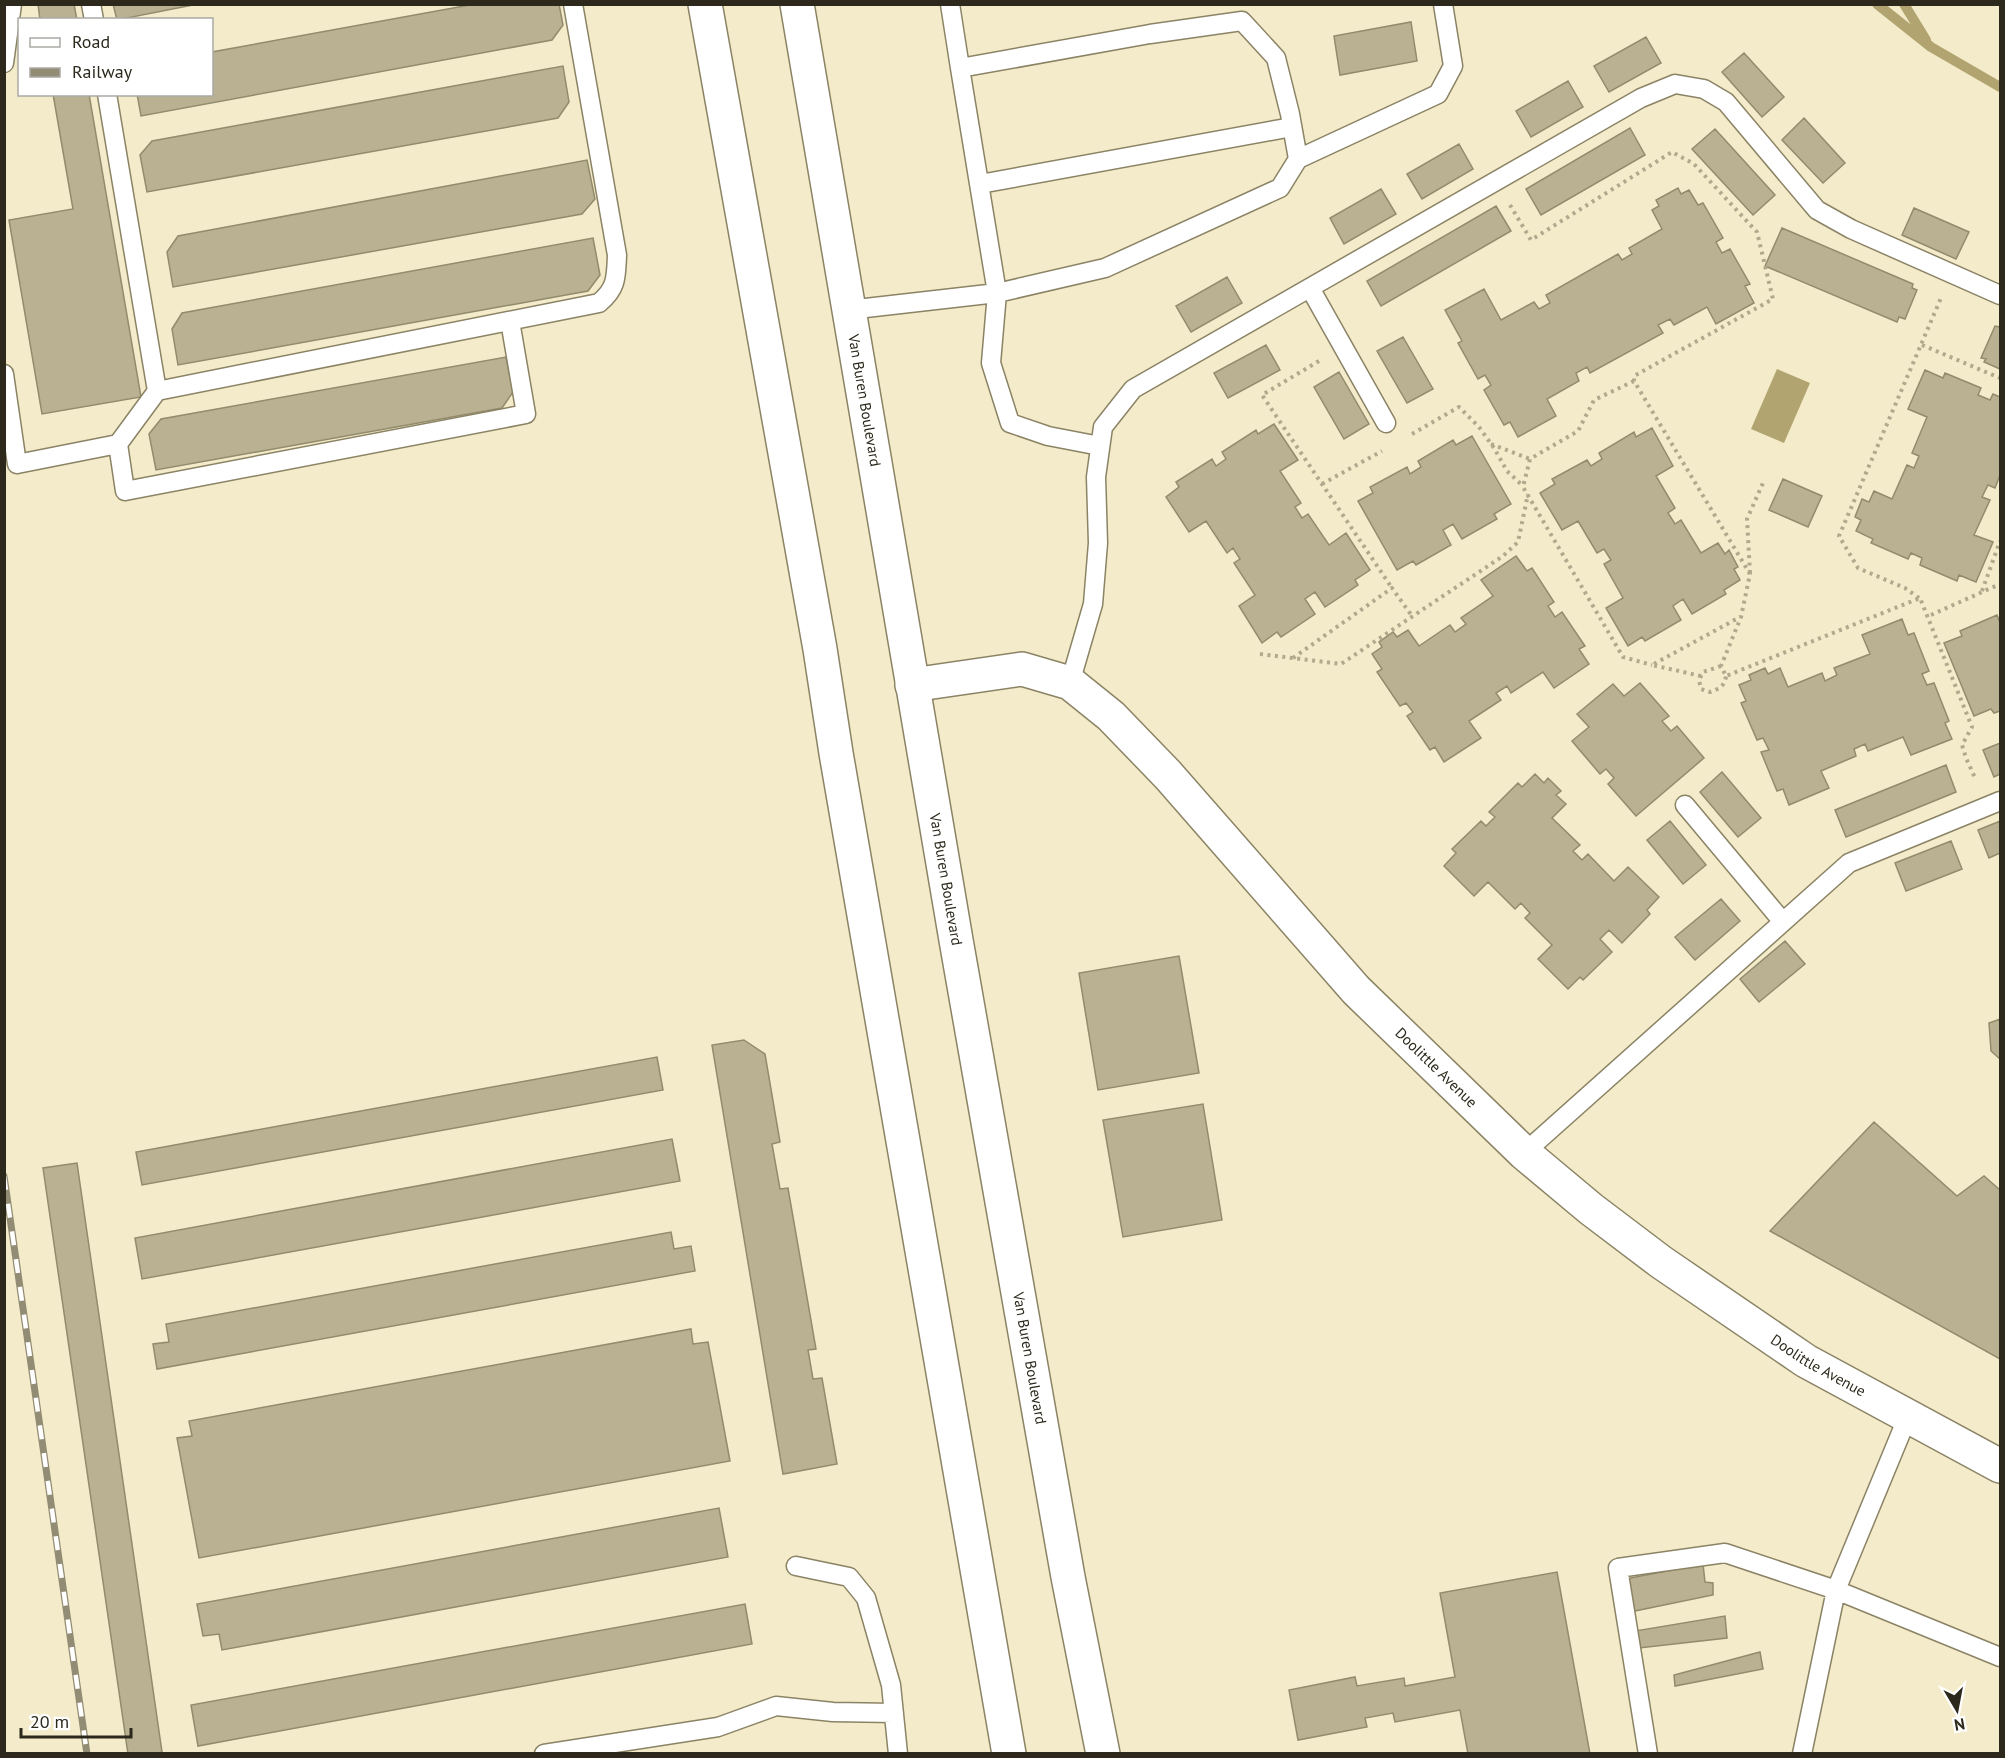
<svg xmlns="http://www.w3.org/2000/svg" width="2005" height="1758" font-family="'PT Sans',sans-serif">
  <rect width="100%" height="100%" fill="#f3ebc9"/>
  <!-- water -->
  <path fill="#b1a470" d="M1777,369L1810,383L1784,443L1751,429Z"/>
  <g fill="none" stroke-linecap="round" stroke-linejoin="round">
    <!-- stream -->
    <path stroke="#b1a470" stroke-width="10" d="M1877,4L1931,47L2000,87
      M1904,4L1926,40"/>
  </g>
  <!-- building -->
  <path fill="#b9b191" stroke="#928b6c" stroke-width="1.5" d="M38,4H74L77,20H40Z
    M113,4H198L117,20Z
    M475,4H559L563,25L552,40L141,116L137,94H212V52Z
    M1411,22L1417,61L1340,75L1334,36Z
    M1646,37L1661,63L1609,92L1594,66Z
    M1744,53L1784,97L1762,117L1722,72Z
    M563,66L569,102L558,118L147,192L140,155L152,141Z
    M1568,81L1583,107L1531,137L1516,111Z
    M53,94H89L141,397L42,414L9,220L73,209Z
    M1804,118L1845,163L1823,183L1782,140Z
    M1630,128L1645,155L1541,215L1526,189Z
    M1715,129L1775,195L1753,215L1692,149Z
    M1459,144L1473,169L1422,199L1407,174Z
    M587,160L595,199L582,214L173,287L167,252L178,236Z
    M1678,188L1681,194L1689,190L1698,205L1703,203L1723,238L1716,242L1722,253L1730,249L1750,284L1745,286L1754,303L1716,324L1707,307L1674,325L1670,319L1658,325L1663,333L1590,373L1587,367L1576,373L1579,381L1547,399L1556,416L1518,437L1510,422L1504,425L1484,390L1491,385L1485,375L1478,379L1458,343L1462,341L1445,310L1484,289L1501,320L1534,302L1539,309L1550,303L1546,295L1618,254L1622,260L1632,254L1629,248L1662,229L1652,210L1659,206L1656,200Z
    M1381,189L1396,214L1344,244L1330,218Z
    M1496,206L1511,231L1381,306L1367,281Z
    M1914,208L1969,232L1956,259L1902,235Z
    M1782,228L1913,284L1912,288L1917,290L1905,319L1899,317L1897,322L1765,266Z
    M593,238L600,275L588,291L178,365L172,329L182,313Z
    M1227,277L1242,303L1191,332L1176,306Z
    M2000,325V369L1984,362L1986,359L1981,358L1995,326L2000,327Z
    M1403,337L1433,389L1407,403L1377,351Z
    M1266,345L1280,370L1228,398L1214,373Z
    M506,357L513,392L502,408L156,470L149,434L161,419Z
    M1925,370L1943,378L1945,373L1981,388L1978,395L1990,400L1993,394L2000,397V475L1995,488L1988,485L1982,497L1990,500L1974,535L1993,542L1976,582L1959,575L1957,581L1920,565L1922,558L1911,553L1908,559L1871,543L1873,539L1856,531L1861,520L1855,517L1862,499L1869,502L1874,491L1892,499L1907,465L1914,468L1919,456L1912,453L1927,417L1908,409Z
    M1339,372L1369,424L1344,439L1314,387Z
    M1274,424L1298,460L1280,471L1301,503L1295,507L1302,518L1308,514L1329,545L1346,533L1370,570L1355,580L1358,585L1325,607L1315,592L1305,599L1315,614L1281,637L1277,632L1262,643L1239,606L1255,595L1234,563L1240,559L1233,548L1227,553L1206,521L1189,532L1166,497L1179,487L1176,482L1212,459L1216,466L1226,459L1222,452L1256,430L1258,434Z
    M1652,428L1673,466L1656,476L1675,508L1668,513L1675,524L1681,520L1701,553L1718,543L1725,554L1729,550L1738,567L1734,569L1740,580L1724,590L1726,594L1692,614L1683,599L1673,606L1681,620L1645,641L1642,637L1628,646L1606,608L1623,598L1604,564L1611,560L1604,549L1597,553L1578,521L1562,530L1540,493L1555,484L1552,479L1587,460L1591,466L1602,459L1599,453L1634,432L1636,437Z
    M1472,436L1511,504L1494,514L1497,519L1462,539L1453,524L1443,530L1451,545L1416,565L1413,561L1397,570L1358,501L1373,493L1370,487L1407,467L1410,474L1421,467L1418,461L1453,440L1456,445Z
    M1783,479L1822,496L1808,527L1769,510Z
    M1516,556L1527,571L1532,568L1554,602L1548,606L1555,617L1562,612L1585,646L1579,649L1589,664L1554,688L1543,672L1511,693L1507,686L1496,693L1501,700L1469,721L1481,738L1444,762L1435,747L1430,750L1407,716L1413,712L1406,703L1400,706L1377,672L1382,669L1372,654L1382,647L1379,642L1393,632L1397,637L1408,630L1419,646L1450,625L1455,632L1466,624L1461,618L1493,596L1481,580Z
    M1997,615L2000,623V711L1994,713L1991,709L1974,716L1944,643L1962,636L1960,631Z
    M1902,619L1908,635L1914,633L1929,671L1922,674L1927,685L1934,683L1949,721L1945,723L1952,739L1911,755L1903,737L1868,751L1865,744L1854,749L1856,756L1821,771L1829,788L1789,805L1783,789L1777,791L1761,752L1769,750L1763,738L1757,740L1741,703L1746,701L1739,685L1751,680L1749,675L1765,668L1768,674L1780,668L1788,687L1822,673L1825,681L1837,675L1834,668L1870,654L1862,635Z
    M1640,683L1669,716L1662,721L1671,731L1677,726L1704,758L1636,816L1608,784L1614,778L1606,769L1600,774L1572,741L1589,727L1577,714L1613,684L1624,696Z
    M2000,743V774L1994,777L1983,750Z
    M1946,765L1956,792L1846,837L1835,810Z
    M1722,772L1761,818L1738,837L1700,792Z
    M1535,774L1544,783L1548,778L1561,791L1556,795L1566,804L1552,818L1580,845L1573,851L1582,860L1588,854L1614,881L1628,867L1659,897L1647,910L1650,914L1622,943L1609,930L1600,939L1612,952L1583,980L1580,977L1568,989L1538,959L1552,945L1525,918L1530,913L1521,903L1515,909L1488,882L1474,896L1444,866L1456,853L1452,849L1481,821L1486,826L1495,817L1489,812L1518,783L1522,787Z
    M1670,821L1706,865L1683,884L1647,840Z
    M2000,821V853L1989,858L1978,830Z
    M1951,841L1962,869L1906,891L1895,863Z
    M1721,899L1740,921L1695,960L1675,937Z
    M1785,941L1805,964L1759,1002L1740,979Z
    M1179,956L1199,1073L1098,1090L1079,973Z
    M2000,1019V1059L1991,1051L1989,1023Z
    M744,1040L765,1054L780,1142L772,1144L780,1189L788,1188L816,1349L808,1350L813,1379L822,1378L837,1464L783,1474L712,1045Z
    M657,1057L663,1090L142,1185L136,1152Z
    M1203,1104L1222,1220L1123,1237L1103,1120Z
    M1874,1122L1957,1196L1984,1176L2000,1190V1359L1770,1231Z
    M672,1139L680,1181L142,1279L135,1238Z
    M77,1163L162,1752L156,1754H128L43,1168Z
    M671,1232L674,1249L691,1246L695,1271L157,1369L153,1344L169,1342L166,1324Z
    M691,1329L693,1344L708,1342L730,1461L199,1558L177,1438L192,1436L189,1421Z
    M719,1508L728,1557L222,1650L219,1634L203,1636L197,1604Z
    M1703,1564L1705,1582L1713,1583V1595L1625,1613L1620,1580Z
    M1557,1572L1590,1754H1468L1460,1710L1395,1722L1393,1713L1365,1718L1367,1727L1298,1740L1289,1690L1355,1677L1357,1686L1404,1678L1405,1686L1455,1677L1440,1593Z
    M745,1604L752,1644L198,1746L191,1705Z
    M1725,1616L1727,1638L1639,1648L1635,1631Z
    M1760,1652L1763,1669L1675,1686L1674,1675Z"/>
  <g fill="none" stroke-linecap="round" stroke-linejoin="round">
    <!-- service casing -->
    <g stroke="#8b8365" stroke-width="21">
      <path id="service" d="M91,4L94,20
        M950,4L960,68
        M4,63L12,4
        M107,94L157,391L599,303C617,288 616,277 617,255L573,4
        M1298,159L1438,94L1453,66L1443,4
        M980,184L1292,127
        M1310,288L1386,423
        M848,310L997,293L1105,268L1280,188L1298,159L1290,114L1276,58L1242,21L1150,34L960,68L997,293L991,363L1010,423L1048,436L1100,446
        M4,374L17,464L118,444L157,391
        M118,444L125,491L526,414L510,321
        M1070,683L1093,604L1098,543L1096,477L1103,427L1133,389L1641,98L1675,84L1704,89L1726,102L1817,210L1851,229L2000,295
        M1685,805L1783,922
        M1524,1153L1849,863L2000,801
        M1908,1416L1836,1590L2000,1657
        M796,1566L849,1577L866,1598L891,1685L898,1754
        M544,1754L718,1727L776,1706L833,1712L894,1713
        M1648,1754L1618,1568L1725,1553L1836,1590L1802,1754"/>
    </g>
    <!-- minor casing -->
    <g stroke="#8b8365" stroke-width="36">
      <g id="minor">
        <path id="s1" d="M912,685L1022,669L1070,683L1111,716L1168,775L1356,990L1524,1153L1591,1209L1661,1262L1806,1361L2000,1466"/>
      </g>
    </g>
    <!-- primary casing -->
    <g stroke="#8b8365" stroke-width="36">
      <g id="primary">
        <path d="M705,4L820,649L836,753L1009,1754"/>
        <path id="s2" d="M797,4L956,940L1068,1577L1103,1754"/>
      </g>
    </g>
    <!-- path -->
    <path stroke="#b0a98e" stroke-width="4" stroke-dasharray="3 4.5" stroke-linecap="butt" d="M1510,205L1531,240L1672,152L1694,164L1757,232L1773,299L1634,376V381L1750,574L1741,617L1721,666L1726,676L1920,598L1972,727L1962,745L1966,758L1976,780
      M1922,345L2000,378
      M1319,361L1262,395L1392,588
      M1634,381L1594,400L1578,431L1530,459L1523,487L1623,657L1652,665
      M1412,434L1459,407L1479,427L1494,448L1507,471L1523,486
      M1491,444L1530,459
      M1322,484L1382,451
      M1750,573L1747,519L1763,483
      M1982,591L2000,541
      M1919,598L1905,588L1858,568L1839,536L1941,298
      M1931,615L2000,584
      M1260,654L1341,664L1503,556L1518,542L1528,494
      M1293,658L1392,588L1412,616
      M1721,666L1703,672L1699,680L1701,689L1710,692C1719,689 1725,686 1726,676
      M1701,676L1652,665L1740,617"/>
    <!-- service -->
    <use href="#service" stroke="#fff" stroke-width="18"/>
    <!-- minor -->
    <use href="#minor" stroke="#fff" stroke-width="33"/>
    <!-- primary -->
    <use href="#primary" stroke="#fff" stroke-width="33"/>
    <!-- rail casing -->
    <g stroke="#928c74" stroke-width="7">
      <path id="rail" d="M4,1176L87,1754"/>
    </g>
    <!-- rail -->
    <use href="#rail" stroke="#fff" stroke-width="4.5" stroke-dasharray="14" stroke-linecap="butt"/>
  </g>
  <g text-anchor="middle" stroke-width="4.5" stroke-linejoin="round" paint-order="stroke">
    <!-- street labels -->
    <g font-size="15" fill="#2c291c" stroke="#fff">
      <text dy="5" stroke="none"><textPath href="#s2" startOffset="402">Van Buren Boulevard</textPath></text>
      <text dy="5" stroke="none"><textPath href="#s2" startOffset="888">Van Buren Boulevard</textPath></text>
      <text dy="5" stroke="none"><textPath href="#s1" startOffset="693">Doolittle Avenue</textPath></text>
      <text dy="5" stroke="none"><textPath href="#s2" startOffset="1374">Van Buren Boulevard</textPath></text>
      <text dy="5" stroke="none"><textPath href="#s1" startOffset="1179">Doolittle Avenue</textPath></text>
    </g>
  </g>
  <!-- border -->
  <rect width="2005" height="1758" fill="none" stroke="#2c291c" stroke-width="12"/>
  <!-- legend -->
  <rect x="18" y="18" width="195" height="78" fill="#ffffff" stroke="#aba9a4" stroke-width="1.5"/>
  <rect x="30" y="38" width="30" height="9" fill="#ffffff" stroke="#aba9a4" stroke-width="1.5"/>
  <text x="72" y="48" font-size="18" fill="#2c291c">Road</text>
  <rect x="30" y="68" width="30" height="9" fill="#928c74" stroke="#aba9a4" stroke-width="1.5"/>
  <text x="72" y="78" font-size="18" fill="#2c291c">Railway</text>
  <!-- north arrow -->
  <g transform="translate(1957 1710) rotate(170)" stroke="#ffffff" stroke-width="4.5" paint-order="stroke">
  <path d="M0-4.5L10 22L0 15L-10 22Z" fill="#2c291c"/>
  <text y="-9" font-size="16" font-weight="bold" text-anchor="middle" fill="#2c291c">N</text>
  </g>
  <!-- scale -->
  <path d="M21 1728v9h110v-9" fill="none" stroke="#2c291c" stroke-width="3"/>
  <text x="30" y="1728" font-size="18" fill="#2c291c" stroke="#ffffff" stroke-width="4.5" paint-order="stroke">20 m</text>
</svg>
